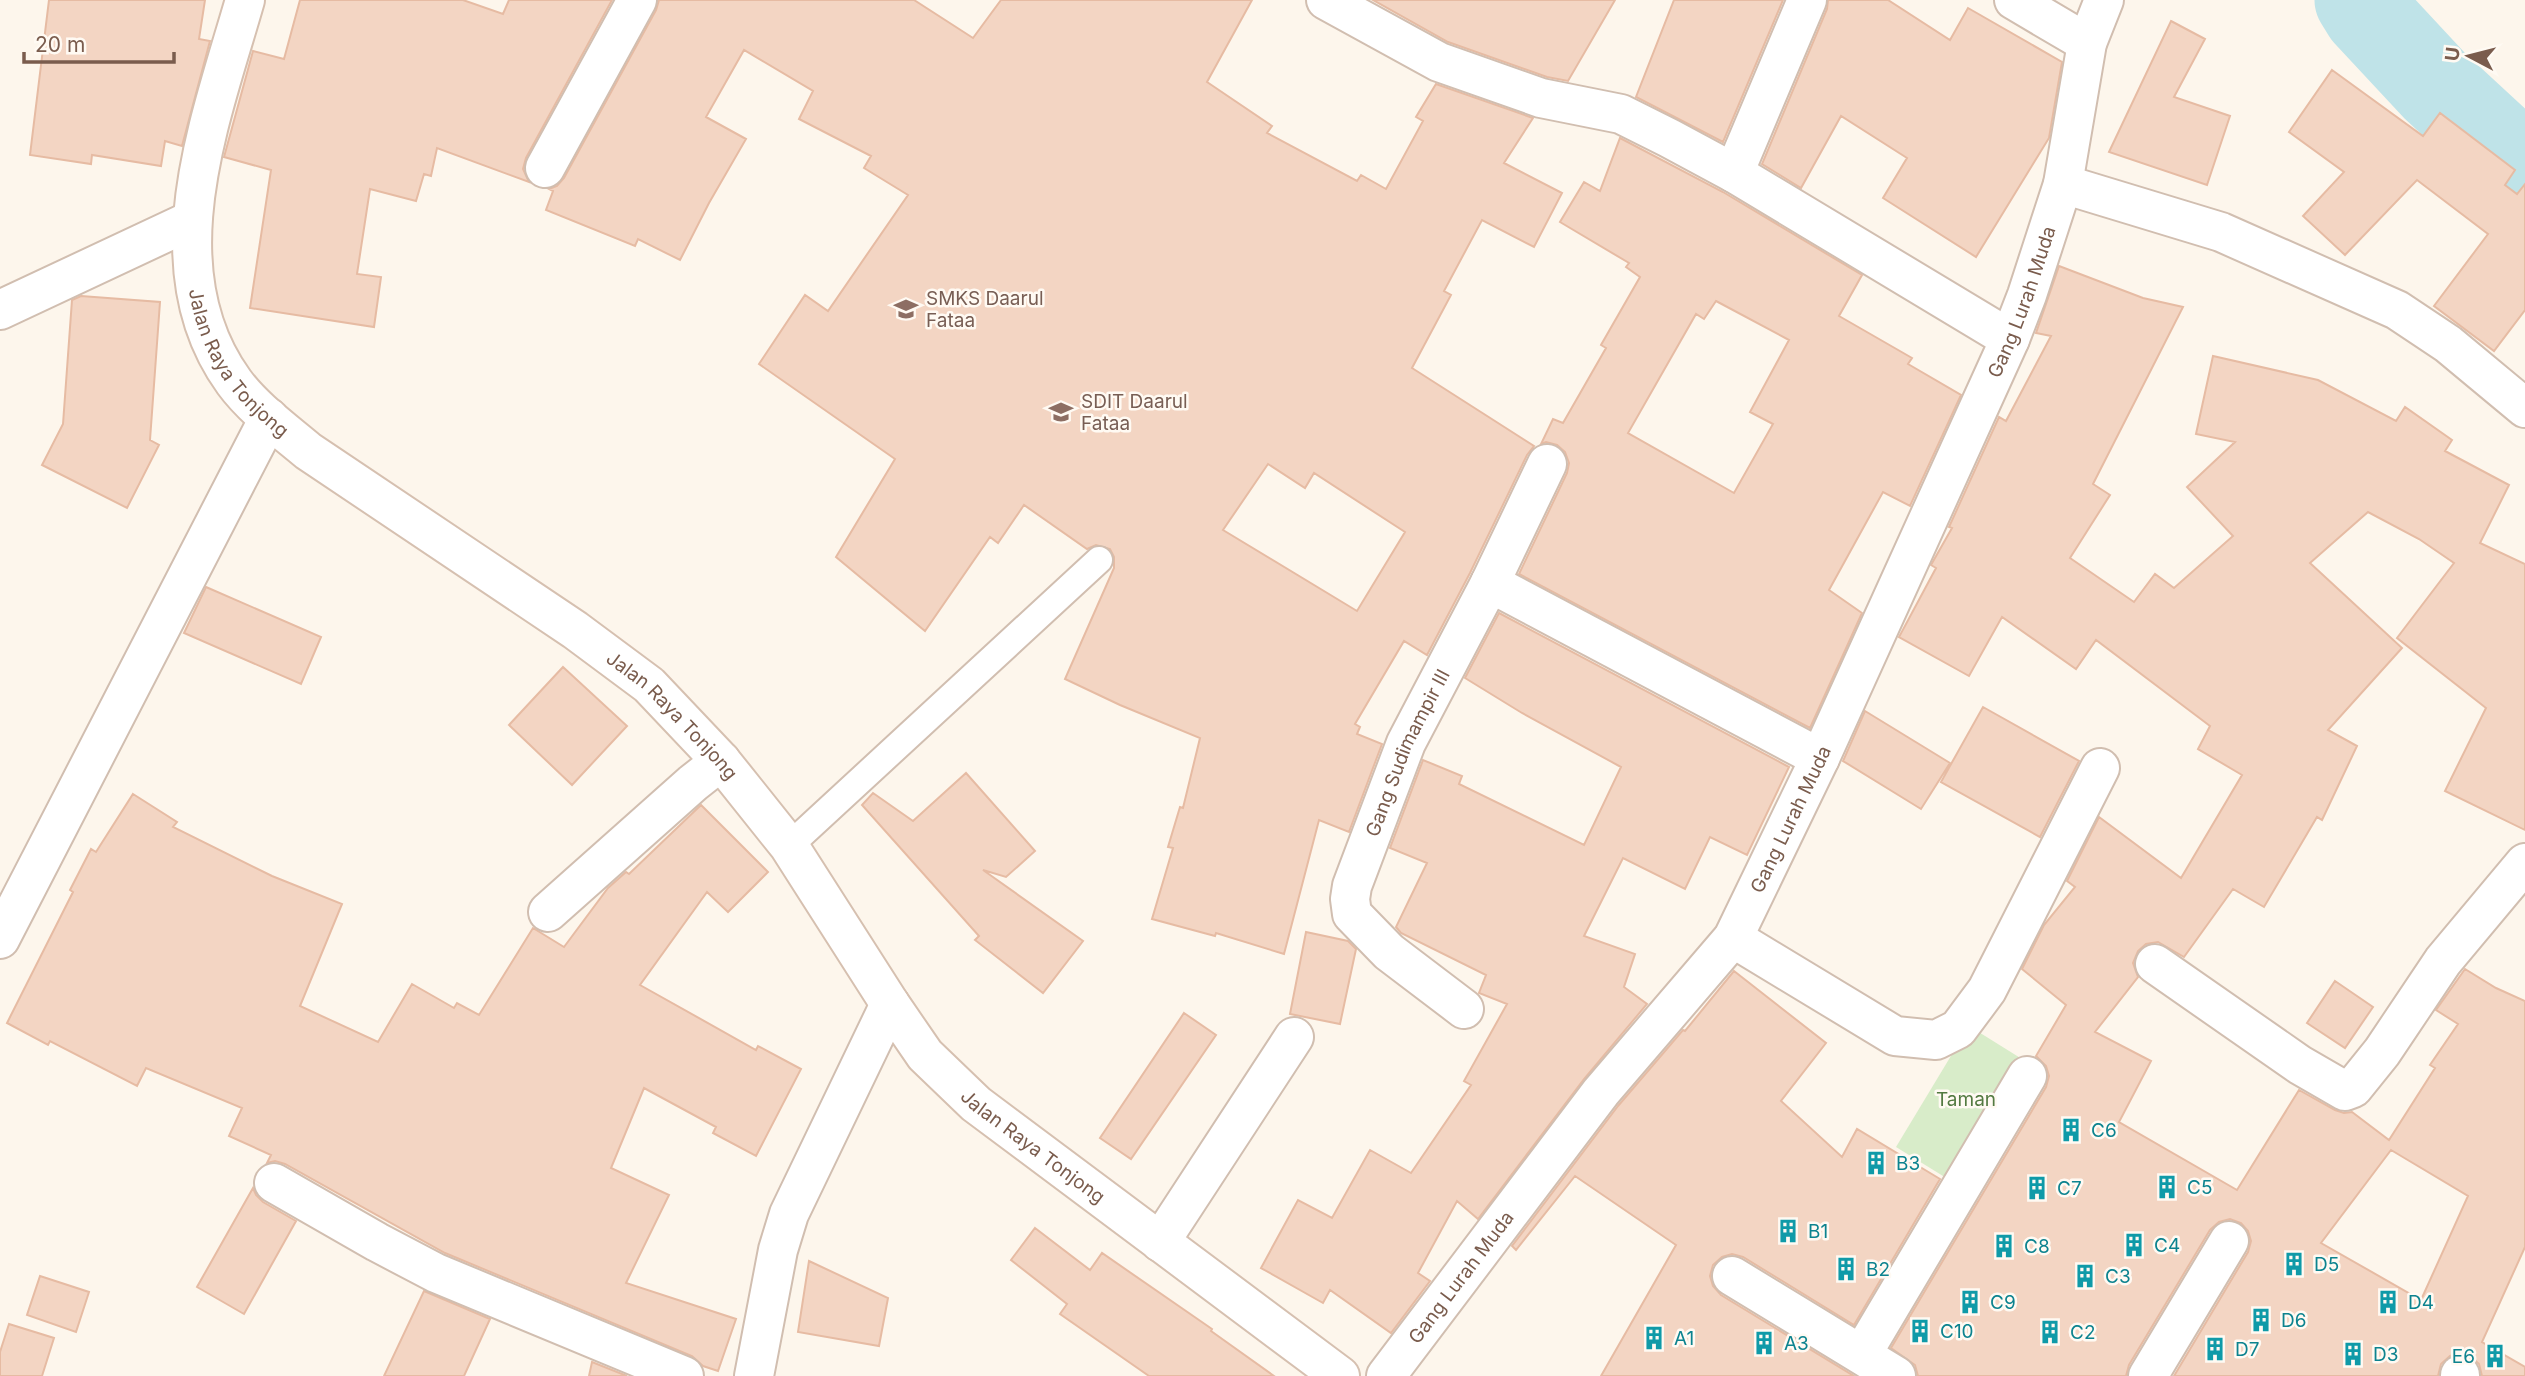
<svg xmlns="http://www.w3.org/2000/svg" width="2525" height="1376" font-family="Inter,sans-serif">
  <rect width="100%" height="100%" fill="#fdf6ec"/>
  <!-- green -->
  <path fill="#d8ecc9" d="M1969,1026L2030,1064L1956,1184L1896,1147Z"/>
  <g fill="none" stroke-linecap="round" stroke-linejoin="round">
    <!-- river -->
    <path stroke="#bfe3e8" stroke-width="89" d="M2359,0L2367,13L2435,86L2501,147L2525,174"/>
  </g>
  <!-- building -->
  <path fill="#f3d5c3" stroke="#e6bba3" stroke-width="2" fill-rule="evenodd" d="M49,0H205L199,39L210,41L182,146L165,141L161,166L92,155L91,164L30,155Z
    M300,0H463L503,14L509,0H612L526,158L523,169L529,182L437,148L431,176L424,174L416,201L370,189L357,274L381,277L374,327L250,308L271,170L224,157L253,51L284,59Z
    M659,0H914L973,38L1001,0H1252L1207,82L1272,126L1267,133L1357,181L1361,175L1386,189L1423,121L1416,117L1436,84L1533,118L1504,163L1562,193L1534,247L1482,220L1444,291L1451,295L1412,368L1534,446L1527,455L1470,573L1427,655L1404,641L1355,724L1360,727L1357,734L1382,744L1349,832L1319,820L1284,954L1216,933L1215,936L1152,919L1173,848L1168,847L1180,807L1183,808L1200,738L1120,705L1065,679L1114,568V557L1110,549L1096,545L1087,549L1024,505L998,543L990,537L925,631L836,557L895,459L759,364L805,295L828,311L908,195L864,168L871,156L799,119L813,91L744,50L706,117L746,139L709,203L680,260L638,239L635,246L546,210L553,191L549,189L557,186L564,178L656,10ZM1268,464L1305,488L1314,473L1405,532L1357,611L1223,530Z
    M1373,0H1615L1568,81L1547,77L1448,42Z
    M1674,0H1783L1723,142L1636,97Z
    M1828,0H1888L1950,40L1968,8L2062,62L2049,138L1976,257L1883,198L1907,158L1841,116L1801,188L1762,164L1827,9Z
    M2171,21L2205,39L2174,97L2230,116L2207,185L2109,152Z
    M2332,70L2423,136L2440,113L2515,170L2505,185L2517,194L2525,184V310L2494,351L2434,306L2488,234L2417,180L2345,255L2303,216L2344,172L2289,132Z
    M1620,138L1723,192L1862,275L1839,316L1912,358L1908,364L1961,395L1910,506L1883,492L1829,590L1862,613L1810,728L1519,574L1567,473L1569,463L1565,452L1557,445L1546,442L1541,444L1553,419L1563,423L1606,348L1601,345L1640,277L1626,267L1629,263L1560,222L1584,182L1600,191ZM1716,301L1789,340L1750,412L1773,424L1734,493L1628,433L1696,314L1704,319Z
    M2059,266L2143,298L2183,307L2093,484L2110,495L2070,558L2134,602L2155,574L2174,588L2233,536L2187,487L2235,442L2196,434L2213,356L2318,380L2396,421L2405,407L2452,440L2445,451L2509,485L2480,543L2525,564V830L2445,791L2486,708L2397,638L2454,563L2419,539L2368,512L2310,563L2402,648L2328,730L2357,746L2322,820L2317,817L2264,907L2233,889L2184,957L2158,942L2146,944L2138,951L2133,963L2138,977L2095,1032L2151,1061L2119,1122L2237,1190L2299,1090L2335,1110L2344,1113L2352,1112L2389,1140L2435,1068L2430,1065L2458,1024L2436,1010L2465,969L2496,988L2525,1001V1247L2482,1342L2525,1367V1376H2482L2479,1364L2470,1356L2461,1353L2450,1356L2441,1364L2438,1376H2174L2248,1252L2251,1241L2248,1231L2241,1223L2230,1219L2219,1222L2210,1230L2129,1365L2126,1376H1918L1915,1365L1891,1348L2046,1087L2049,1076L2046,1066L2036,1056L2066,1005L2022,969L2044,925L2075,887L2067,881L2099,817L2181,878L2242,775L2198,749L2210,726L2096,640L2076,669L2002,617L1969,676L1899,637L1936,568L1931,565L1952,528L1949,527L1999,417L2006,421L2051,336L2036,333ZM2391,1150L2468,1196L2421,1300L2321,1243Z
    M81,296L160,302L150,440L159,445L127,508L42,465L63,424L72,300Z
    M206,587L321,637L301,684L184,633Z
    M1499,613L1789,767L1747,855L1710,837L1685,889L1623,858L1584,936L1635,954L1624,987L1647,1004L1584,1079L1478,1219L1457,1201L1418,1273L1430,1281L1391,1333L1330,1290L1323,1303L1261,1268L1298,1200L1332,1218L1370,1150L1411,1173L1471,1085L1464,1081L1507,1004L1479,993L1486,975L1401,933L1396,927L1427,863L1390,848L1423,760L1462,776L1459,784L1584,845L1621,767L1522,713L1465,678Z
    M563,667L627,726L572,785L509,725Z
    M1983,707L2079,761L2040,837L1941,782Z
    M1865,711L1950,763L1921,809L1843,761Z
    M966,773L1035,851L1006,877L983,870L1083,941L1043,993L975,940L979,936L862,805L873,793L913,821Z
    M133,794L177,822L173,827L272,876L342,904L300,1006L378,1042L412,984L454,1008L457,1003L479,1015L533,928L564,947L608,888L626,872L629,874L701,805L768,872L728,912L707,892L640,985L756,1050L758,1046L801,1069L756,1156L713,1133L716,1127L644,1088L611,1168L669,1195L626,1283L736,1319L718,1371L703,1366L692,1356L445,1253L285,1164L275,1161L267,1163L271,1155L229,1136L242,1108L146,1068L137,1086L50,1041L48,1045L7,1023L73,892L70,890L91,849L96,852Z
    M1306,932L1348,941L1356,949L1340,1024L1290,1014Z
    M1734,971L1826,1043L1781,1101L1842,1157L1857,1129L1940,1179L1854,1325L1743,1257L1732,1254L1722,1257L1713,1265L1710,1276L1713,1286L1721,1295L1854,1376H1601L1676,1245L1575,1176L1516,1250L1512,1246L1618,1106L1683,1030L1685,1031Z
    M2335,981L2373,1007L2345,1048L2307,1023Z
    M1184,1013L1216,1035L1131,1159L1100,1138Z
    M253,1188L256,1195L263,1202L296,1221L244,1314L197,1287Z
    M1035,1228L1090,1270L1102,1253L1212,1329L1211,1331L1274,1376H1149L1060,1314L1067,1304L1011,1260Z
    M809,1261L888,1298L879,1346L798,1332Z
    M40,1276L89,1292L76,1332L27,1315Z
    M424,1291L490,1319L464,1376H384Z
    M9,1324L54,1338L42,1376H0V1352Z
    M592,1362L627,1376H589Z"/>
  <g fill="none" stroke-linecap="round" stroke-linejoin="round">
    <!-- lane casing -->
    <g stroke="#d1beb0" stroke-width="30">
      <path id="lane" d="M789,846L1099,560"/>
    </g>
    <!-- street casing -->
    <g stroke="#d1beb0" stroke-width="42">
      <g id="street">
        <path d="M1326,0L1439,62L1541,98L1621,114L1669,138L1734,173L2010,339"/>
        <path d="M2014,0L2087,43"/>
        <path d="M545,168L637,0"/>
        <path d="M1734,173L1807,0"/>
        <path d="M2063,184L2221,232L2397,310L2448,344L2525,408"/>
        <path d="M0,310L192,220"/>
        <path d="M1490,583L1820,758"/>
        <path d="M548,912L693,783L721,761"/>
        <path d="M1733,938L1895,1036L1936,1040L1958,1029L1987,990L2100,768"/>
        <path d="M0,939L269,418"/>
        <path d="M2155,964L2300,1065L2345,1091L2353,1088L2382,1052L2443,961L2525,863"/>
        <path id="s1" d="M1464,1009L1389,952L1352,914L1350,899L1352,886L1406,743L1490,583L1547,464"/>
        <path d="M274,1183L377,1242L436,1273L684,1376"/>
        <path d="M1160,1242L1294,1037"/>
        <path d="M1732,1276L1896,1376"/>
        <path d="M1862,1354L2027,1076"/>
        <path d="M754,1376L778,1250L789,1214L890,1004"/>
        <path id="s2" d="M1386,1376L1601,1092L1733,938L1820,758L2010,339L2027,295L2063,184L2087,43L2104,0"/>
        <path d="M2148,1376L2229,1241"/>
        <path d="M2460,1376V1375"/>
      </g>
    </g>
    <!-- secondary casing -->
    <g stroke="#d6c0b0" stroke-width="42">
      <g id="secondary">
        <path id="s3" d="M245,0C211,119 151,268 234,382C253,408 283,430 308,451L575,630L649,685L721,761L789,846L890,1004L925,1055L976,1104L1340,1376"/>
      </g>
    </g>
    <!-- lane -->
    <use href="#lane" stroke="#fff" stroke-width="26"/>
    <!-- street -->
    <use href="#street" stroke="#fff" stroke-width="38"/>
    <!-- secondary -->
    <use href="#secondary" stroke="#fff" stroke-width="38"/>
  </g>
  <!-- icons -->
  <defs>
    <g id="school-bare" transform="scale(1.89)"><path d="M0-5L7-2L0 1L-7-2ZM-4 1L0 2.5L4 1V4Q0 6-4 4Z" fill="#8d6e63" stroke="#fffaf3" stroke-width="2.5" paint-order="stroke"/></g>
    <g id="building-bare" transform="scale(1.89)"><path d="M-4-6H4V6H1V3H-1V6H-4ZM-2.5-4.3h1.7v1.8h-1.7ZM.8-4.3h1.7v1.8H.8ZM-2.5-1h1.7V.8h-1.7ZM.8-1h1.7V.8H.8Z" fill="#0f9aa8" stroke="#fffaf3" stroke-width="2.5" paint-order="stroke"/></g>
  </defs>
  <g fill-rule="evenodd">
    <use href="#school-bare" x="906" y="309"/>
    <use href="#school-bare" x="1061" y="412"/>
    <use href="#building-bare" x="2071" y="1130"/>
    <use href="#building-bare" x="1876" y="1163"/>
    <use href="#building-bare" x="2167" y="1187"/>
    <use href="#building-bare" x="2037" y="1188"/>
    <use href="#building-bare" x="1788" y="1231"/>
    <use href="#building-bare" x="2134" y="1245"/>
    <use href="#building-bare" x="2004" y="1246"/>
    <use href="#building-bare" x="2294" y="1264"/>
    <use href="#building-bare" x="1846" y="1269"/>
    <use href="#building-bare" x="2085" y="1276"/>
    <use href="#building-bare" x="1970" y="1302"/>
    <use href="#building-bare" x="2388" y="1302"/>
    <use href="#building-bare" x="2261" y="1320"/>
    <use href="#building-bare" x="1920" y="1331"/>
    <use href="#building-bare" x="2050" y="1332"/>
    <use href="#building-bare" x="1654" y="1338"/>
    <use href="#building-bare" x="1764" y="1343"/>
    <use href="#building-bare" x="2215" y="1349"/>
    <use href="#building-bare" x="2353" y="1354"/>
    <use href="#building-bare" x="2495" y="1356"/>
  </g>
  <g text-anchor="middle" stroke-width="5" stroke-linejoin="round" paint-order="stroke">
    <!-- education labels -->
    <g font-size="19" fill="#785e54" stroke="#fffaf3" text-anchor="start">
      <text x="926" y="305">SMKS Daarul<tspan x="926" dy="22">Fataa</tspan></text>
      <text x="1081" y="408">SDIT Daarul<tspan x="1081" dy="22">Fataa</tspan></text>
    </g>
    <!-- street labels -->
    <g font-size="19" fill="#7a5c4d" stroke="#fffaf3">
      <text dy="7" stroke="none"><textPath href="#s2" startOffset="1258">Gang Lurah Muda</textPath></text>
      <text dy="7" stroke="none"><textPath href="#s3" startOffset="383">Jalan Raya Tonjong</textPath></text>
      <text dy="7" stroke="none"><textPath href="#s3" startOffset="950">Jalan Raya Tonjong</textPath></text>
      <text dy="7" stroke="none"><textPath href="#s1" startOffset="320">Gang Sudimampir III</textPath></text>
      <text dy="7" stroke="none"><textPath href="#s2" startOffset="691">Gang Lurah Muda</textPath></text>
      <text dy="7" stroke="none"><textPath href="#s3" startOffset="1517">Jalan Raya Tonjong</textPath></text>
      <text dy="7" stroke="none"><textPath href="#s2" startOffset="124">Gang Lurah Muda</textPath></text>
    </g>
    <!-- park labels -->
    <g font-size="19" fill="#537a41" stroke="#fffaf3">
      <text x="1966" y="1106">Taman</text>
    </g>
    <!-- culture labels -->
    <g font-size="19" fill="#0d838f" stroke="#fffaf3" text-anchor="start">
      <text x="2091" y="1137">C6</text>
      <text x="1896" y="1170">B3</text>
      <text x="2187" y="1194">C5</text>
      <text x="2057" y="1195">C7</text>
      <text x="1808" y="1238">B1</text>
      <text x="2154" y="1252">C4</text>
      <text x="2024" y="1253">C8</text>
      <text x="2314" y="1271">D5</text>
      <text x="1866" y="1276">B2</text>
      <text x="2105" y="1283">C3</text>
      <text x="1990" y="1309">C9</text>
      <text x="2408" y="1309">D4</text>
      <text x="2281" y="1327">D6</text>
      <text x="1940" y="1338">C10</text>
      <text x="2070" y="1339">C2</text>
      <text x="1674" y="1345">A1</text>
      <text x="1784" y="1350">A3</text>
      <text x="2235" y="1356">D7</text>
      <text x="2373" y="1361">D3</text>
      <text x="2475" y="1363" text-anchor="end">E6</text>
    </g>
  </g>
  <!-- north arrow -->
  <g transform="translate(2469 56) rotate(277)" stroke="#fffaf3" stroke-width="5" paint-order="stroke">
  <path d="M0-5L12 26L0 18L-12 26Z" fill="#7a5c4d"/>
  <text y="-10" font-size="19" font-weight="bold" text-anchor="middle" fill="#7a5c4d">U</text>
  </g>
  <!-- scale -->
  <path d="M24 52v10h150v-10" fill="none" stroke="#7a5c4d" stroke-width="3.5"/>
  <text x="35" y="52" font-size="21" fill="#7a5c4d" stroke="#fffaf3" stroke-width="5" paint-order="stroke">20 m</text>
</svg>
